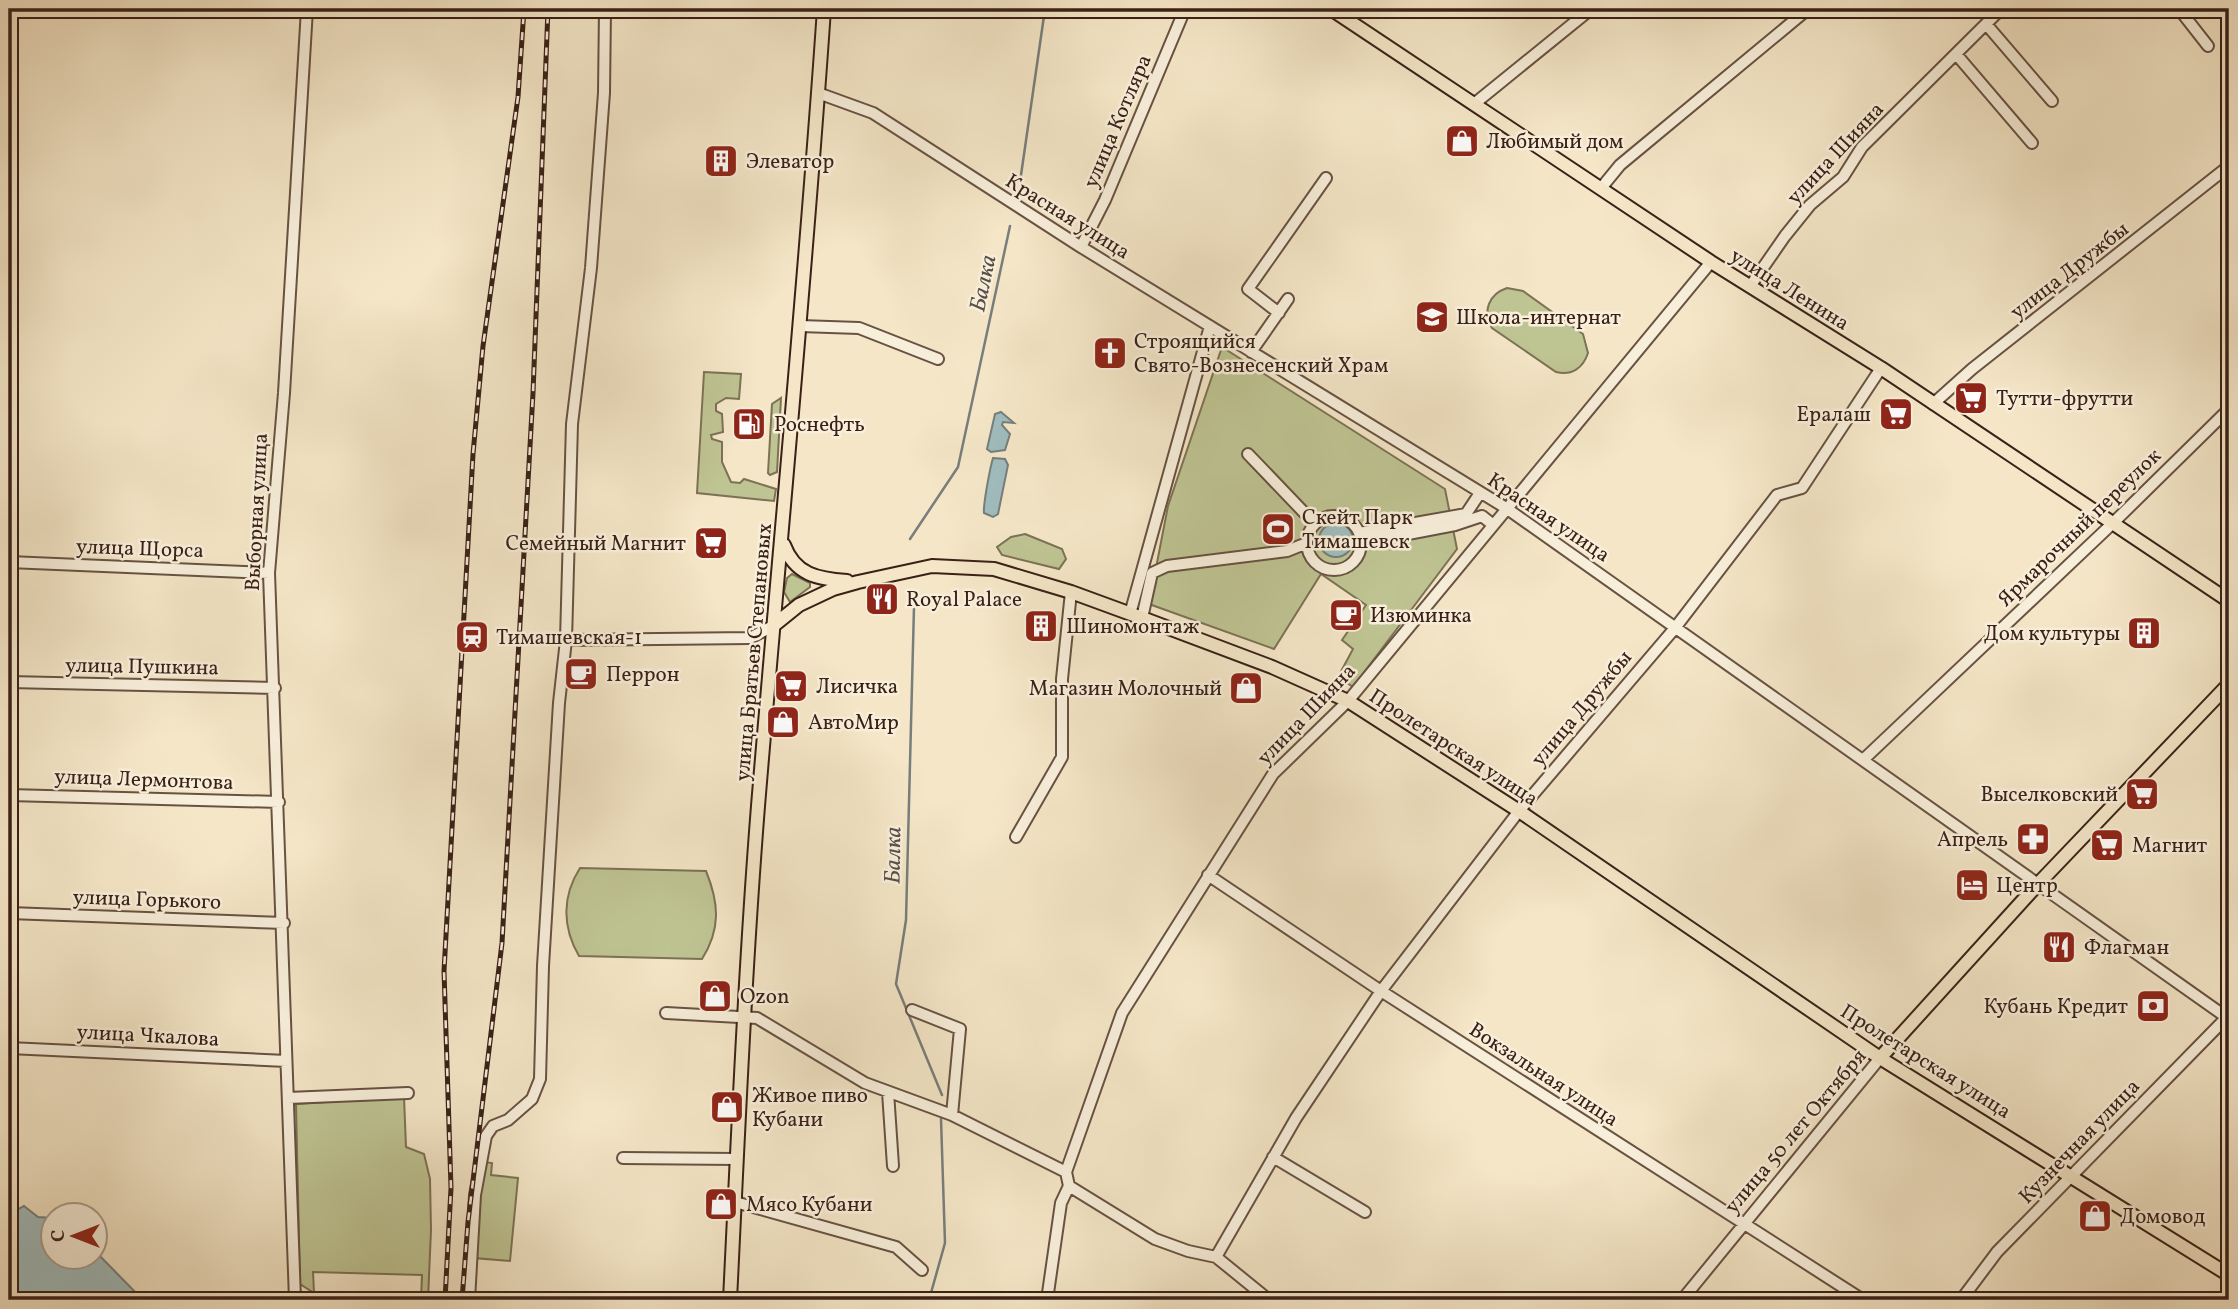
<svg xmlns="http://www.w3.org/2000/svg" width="2238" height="1309" font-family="Vollkorn,serif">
  <rect width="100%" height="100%" fill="#f4e6c7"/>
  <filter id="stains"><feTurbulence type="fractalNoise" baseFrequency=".00286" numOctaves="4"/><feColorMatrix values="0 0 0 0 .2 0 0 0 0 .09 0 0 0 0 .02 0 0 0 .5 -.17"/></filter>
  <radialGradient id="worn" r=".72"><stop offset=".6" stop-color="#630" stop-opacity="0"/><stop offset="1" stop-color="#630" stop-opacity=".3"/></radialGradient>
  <!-- green -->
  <path fill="#bfc493" stroke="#7c7255" stroke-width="2" d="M1507,288L1523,291L1583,334L1588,353C1583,368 1572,376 1556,372L1492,328C1482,311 1489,294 1507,288Z
    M1222,347L1445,489L1457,549L1353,687L1338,677L1353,649L1342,640L1366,605L1321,574L1274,649L1149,604L1168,506Z
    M704,372L741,374L739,399L726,398L716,404V411L722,414L723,432L711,435L712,439L722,442V462L731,482L740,483L744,479L776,489L774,501L697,493Z
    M781,398L777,472L770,475L768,473L772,404Z
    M1025,534L1062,549L1066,559L1059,569L1002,555L997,547L1011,537Z
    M792,574L810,583V587L790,602L784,592L787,578Z
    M580,868L706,871C719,903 721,929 702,959L579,956C562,927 562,896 580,868Z
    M404,1097L406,1147L424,1154L430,1179L431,1230L428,1300H421L422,1275L313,1272L314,1293L300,1284L296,1104Z
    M484,1162L492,1163L491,1175L518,1178L510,1261L474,1258Z"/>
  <!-- water -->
  <path fill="#a0bdbf" stroke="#777e7c" stroke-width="2" d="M1001,412L1014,423L1003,422L1002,425L1010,434L1005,450L991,452L987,449L995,414Z
    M993,458L1005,459L1008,465L998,514L993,517L984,513C983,505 990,468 993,458Z
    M1319 540a17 17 0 1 1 34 0a17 17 0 1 1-34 0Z
    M24,1206L38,1217L52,1218V1256H94L95,1251L143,1300H20L9,1291V1214Z"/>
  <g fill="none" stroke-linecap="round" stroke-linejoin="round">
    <!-- stream -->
    <path stroke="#777e7c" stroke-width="2.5" d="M1020,182L1045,9
      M910,539L958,467L1010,226
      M914,607L906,920L896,984L942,1095
      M929,1300L945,1243L941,1119"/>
    <!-- minor casing -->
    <g stroke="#685243" stroke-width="14">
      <path id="minor" d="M2179,9L2208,46
        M1986,24L2052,101
        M1956,54L2032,143
        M818,93L873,113L1081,247L1506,508L2229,1019
        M1474,104L1591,9
        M1602,187L1620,165L1808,9
        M1081,247L1105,200L1185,9
        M1751,285L1785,236L1810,205L1843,177L1862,147L2001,9
        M1279,313L1248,289L1326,178
        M800,326L859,328L938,359
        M1251,352L1288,299
        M1933,404L1972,369L2229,166
        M1248,454L1315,524
        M1307 543a27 27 0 1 1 54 0a27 27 0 1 1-54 0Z
        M1359,533L1466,514L1480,493
        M1361,543L1455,525L1482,516L1492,524
        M9,562L269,573
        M1130,614L1210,326
        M1142,618L1152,573L1167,566L1287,551L1307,543
        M566,640L750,638L773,626
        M9,682L275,688
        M1864,759L2114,522L2229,409
        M9,795L279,802
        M1016,837L1062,757V679L1071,592
        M1208,875L1381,991L1863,1300
        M9,913L284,923
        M912,1010L960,1029L952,1115
        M666,1013L757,1018L865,1083L952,1115L1066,1172
        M9,1048L286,1061
        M888,1092L893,1166
        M288,1098L408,1093
        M1273,1157L1365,1212
        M623,1158L737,1159
        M1069,1186L1155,1239L1188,1251L1216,1257L1269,1300
        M735,1202L896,1247L922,1270
        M1216,1257L1296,1118L1381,991L1519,811L1675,628L1777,495L1802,488L1881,368
        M295,1300L269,573L284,393L307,9
        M469,1300L475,1195L486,1136L493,1126L508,1120L532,1099L540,1079L543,966L559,703L566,640L572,424L591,268L604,93L605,9
        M1047,1300L1061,1203L1069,1186L1066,1172L1122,1013L1273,774L1348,701L1711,262
        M1682,1300L1880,1058
        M1961,1300L1997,1252L2229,1015"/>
    </g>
    <!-- major casing -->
    <g stroke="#3a2017" stroke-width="16">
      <path id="major" d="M1331,9L1711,262L1881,368L2229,601
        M784,545C795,575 818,579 847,581
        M773,626L799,605L833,589L858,582L932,566L994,569L1071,592L1142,618L1272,667L1348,701L1519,811L1880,1058L2229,1275
        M1880,1058L2037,885L2229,684
        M730,1300C738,1136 745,971 758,806C780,541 806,275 824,9"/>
    </g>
    <!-- minor -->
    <use href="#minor" stroke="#f8efdb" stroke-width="10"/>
    <!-- major -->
    <use href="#major" stroke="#f4e6c7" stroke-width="12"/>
    <!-- rail casing -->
    <g stroke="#3a2017" stroke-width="5">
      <path id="rail" d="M445,1300L451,1188L444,971L473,454L483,346L518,97L524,9
        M462,1300L468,1222L502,943L533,393L548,9"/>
    </g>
    <!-- rail -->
    <use href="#rail" stroke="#f8efdb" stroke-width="2.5" stroke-dasharray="8" stroke-linecap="butt"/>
  </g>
  <!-- icons -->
  <defs>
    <g id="shop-square" transform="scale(1.75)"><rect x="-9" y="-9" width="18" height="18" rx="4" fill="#8f2418" stroke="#f8efdb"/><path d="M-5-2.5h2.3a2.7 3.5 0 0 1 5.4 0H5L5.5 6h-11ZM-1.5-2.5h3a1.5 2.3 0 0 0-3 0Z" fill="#fff"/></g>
    <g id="building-square" transform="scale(1.75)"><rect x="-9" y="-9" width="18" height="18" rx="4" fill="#8f2418" stroke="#f8efdb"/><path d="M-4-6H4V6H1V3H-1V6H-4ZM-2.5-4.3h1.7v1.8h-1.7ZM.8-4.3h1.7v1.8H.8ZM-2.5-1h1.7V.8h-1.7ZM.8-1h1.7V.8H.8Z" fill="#fff"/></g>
    <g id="school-square" transform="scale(1.75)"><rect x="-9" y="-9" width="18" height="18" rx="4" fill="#8f2418" stroke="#f8efdb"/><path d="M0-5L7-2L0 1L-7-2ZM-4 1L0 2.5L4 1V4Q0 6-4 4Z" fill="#fff"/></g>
    <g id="church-square" transform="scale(1.75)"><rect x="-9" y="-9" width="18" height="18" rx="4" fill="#8f2418" stroke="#f8efdb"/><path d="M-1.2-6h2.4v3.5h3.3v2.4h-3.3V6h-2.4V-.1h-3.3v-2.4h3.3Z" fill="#fff"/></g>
    <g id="supermarket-square" transform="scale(1.75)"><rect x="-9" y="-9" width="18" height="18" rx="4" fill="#8f2418" stroke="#f8efdb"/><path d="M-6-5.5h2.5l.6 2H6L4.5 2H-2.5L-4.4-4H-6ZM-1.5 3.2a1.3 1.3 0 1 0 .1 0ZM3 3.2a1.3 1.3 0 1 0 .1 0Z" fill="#fff"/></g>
    <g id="fuel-square" transform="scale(1.75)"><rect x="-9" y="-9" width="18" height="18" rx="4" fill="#8f2418" stroke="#f8efdb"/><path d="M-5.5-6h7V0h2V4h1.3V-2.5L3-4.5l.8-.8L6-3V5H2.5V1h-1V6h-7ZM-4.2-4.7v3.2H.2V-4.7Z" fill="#fff"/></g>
    <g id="stadium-square" transform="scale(1.75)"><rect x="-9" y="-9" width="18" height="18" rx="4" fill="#8f2418" stroke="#f8efdb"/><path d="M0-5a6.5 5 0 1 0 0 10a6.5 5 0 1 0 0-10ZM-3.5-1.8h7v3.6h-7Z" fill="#fff"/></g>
    <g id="restaurant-square" transform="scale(1.75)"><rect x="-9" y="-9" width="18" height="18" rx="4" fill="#8f2418" stroke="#f8efdb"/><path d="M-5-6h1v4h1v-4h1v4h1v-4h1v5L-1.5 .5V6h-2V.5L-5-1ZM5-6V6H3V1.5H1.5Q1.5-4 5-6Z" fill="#fff"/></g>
    <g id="cafe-square" transform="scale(1.75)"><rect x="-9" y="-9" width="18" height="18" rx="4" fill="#8f2418" stroke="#f8efdb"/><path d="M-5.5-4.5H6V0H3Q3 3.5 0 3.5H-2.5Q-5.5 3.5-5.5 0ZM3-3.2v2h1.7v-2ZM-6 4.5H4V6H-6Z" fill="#fff"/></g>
    <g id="station-square" transform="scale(1.75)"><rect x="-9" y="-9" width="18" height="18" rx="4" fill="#8f2418" stroke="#f8efdb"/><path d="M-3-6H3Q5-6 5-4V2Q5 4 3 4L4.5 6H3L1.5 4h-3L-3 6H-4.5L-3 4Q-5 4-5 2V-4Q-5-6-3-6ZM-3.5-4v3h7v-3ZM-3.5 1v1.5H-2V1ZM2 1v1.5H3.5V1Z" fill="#fff"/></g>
    <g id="pharmacy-square" transform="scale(1.75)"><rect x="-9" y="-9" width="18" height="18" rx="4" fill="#8f2418" stroke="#f8efdb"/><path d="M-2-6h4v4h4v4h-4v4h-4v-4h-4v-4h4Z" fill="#fff"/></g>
    <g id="hotel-square" transform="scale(1.75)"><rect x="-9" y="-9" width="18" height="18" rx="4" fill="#8f2418" stroke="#f8efdb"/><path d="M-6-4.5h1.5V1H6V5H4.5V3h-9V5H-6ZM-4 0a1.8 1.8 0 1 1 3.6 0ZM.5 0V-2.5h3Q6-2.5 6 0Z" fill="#fff"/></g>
    <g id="bank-square" transform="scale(1.75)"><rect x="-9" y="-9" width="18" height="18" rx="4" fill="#8f2418" stroke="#f8efdb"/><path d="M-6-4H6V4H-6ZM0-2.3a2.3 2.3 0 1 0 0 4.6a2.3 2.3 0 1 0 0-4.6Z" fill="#fff"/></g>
  </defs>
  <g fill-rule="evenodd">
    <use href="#shop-square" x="1462" y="141"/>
    <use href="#building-square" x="721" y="161"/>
    <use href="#school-square" x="1432" y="317"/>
    <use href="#church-square" x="1110" y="353"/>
    <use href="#supermarket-square" x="1971" y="398"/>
    <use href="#supermarket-square" x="1896" y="414"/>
    <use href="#fuel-square" x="749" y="424"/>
    <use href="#stadium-square" x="1278" y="529"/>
    <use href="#supermarket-square" x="711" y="543"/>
    <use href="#restaurant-square" x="882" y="599"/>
    <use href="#cafe-square" x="1346" y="615"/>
    <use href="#building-square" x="1041" y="626"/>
    <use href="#building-square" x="2144" y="633"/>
    <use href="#station-square" x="472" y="637"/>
    <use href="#cafe-square" x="581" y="674"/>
    <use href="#supermarket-square" x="791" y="686"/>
    <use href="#shop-square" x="1246" y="688"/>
    <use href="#shop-square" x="783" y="722"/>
    <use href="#supermarket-square" x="2142" y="794"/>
    <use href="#pharmacy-square" x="2033" y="839"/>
    <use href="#supermarket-square" x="2107" y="845"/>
    <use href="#hotel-square" x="1972" y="885"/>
    <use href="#restaurant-square" x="2059" y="947"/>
    <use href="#shop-square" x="715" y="996"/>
    <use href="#bank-square" x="2153" y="1006"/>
    <use href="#shop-square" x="727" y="1107"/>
    <use href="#shop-square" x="721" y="1204"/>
    <use href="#shop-square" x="2095" y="1216"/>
  </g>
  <g text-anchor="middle" stroke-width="5" stroke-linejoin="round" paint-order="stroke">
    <!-- street labels -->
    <g font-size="21" fill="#3a2017" stroke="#f8efdb">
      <text transform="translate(1117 121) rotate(-67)" y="7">улица Котляра</text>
      <text transform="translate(1835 153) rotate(-47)" y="7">улица Шияна</text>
      <text transform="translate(1068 216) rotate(32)" y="7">Красная улица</text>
      <text transform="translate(2069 270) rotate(-38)" y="7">улица Дружбы</text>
      <text transform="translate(1790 289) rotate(32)" y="7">улица Ленина</text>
      <text transform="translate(256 512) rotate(-87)" y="7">Выборная улица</text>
      <text transform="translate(1549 517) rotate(34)" y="7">Красная улица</text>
      <text transform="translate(2079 527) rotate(-44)" y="7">Ярмарочный переулок</text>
      <text transform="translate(140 548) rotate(2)" y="7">улица Щорса</text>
      <text transform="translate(753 652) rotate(-85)" y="7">улица Братьев Степановых</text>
      <text transform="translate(142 666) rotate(1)" y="7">улица Пушкина</text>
      <text transform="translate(1581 708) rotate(-50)" y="7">улица Дружбы</text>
      <text transform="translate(1306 714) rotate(-46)" y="7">улица Шияна</text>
      <text transform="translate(1454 747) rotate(33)" y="7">Пролетарская улица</text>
      <text transform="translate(144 779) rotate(2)" y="7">улица Лермонтова</text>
      <text transform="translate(147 899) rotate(2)" y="7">улица Горького</text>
      <text transform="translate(148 1035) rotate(3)" y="7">улица Чкалова</text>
      <text transform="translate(1926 1061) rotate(32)" y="7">Пролетарская улица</text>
      <text transform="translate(1544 1074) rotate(33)" y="7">Вокзальная улица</text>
      <text transform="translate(1795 1131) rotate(-50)" y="7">улица 50 лет Октября</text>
      <text transform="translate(2079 1141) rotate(-46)" y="7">Кузнечная улица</text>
    </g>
    <!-- poi labels -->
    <g font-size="21" fill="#3a2017" stroke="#f8efdb" text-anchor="start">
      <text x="1486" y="148">Любимый дом</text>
      <text x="746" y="168">Элеватор</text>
      <text x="1456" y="324">Школа-интернат</text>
      <text x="1134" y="348">Строящийся<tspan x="1134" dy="24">Свято-Вознесенский Храм</tspan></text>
      <text x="1996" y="405">Тутти-фрутти</text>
      <text x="1871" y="421" text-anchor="end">Ералаш</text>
      <text x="774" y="431">Роснефть</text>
      <text x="1302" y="524">Скейт Парк<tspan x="1302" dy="24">Тимашевск</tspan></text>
      <text x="686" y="550" text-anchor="end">Семейный Магнит</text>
      <text x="906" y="606">Royal Palace</text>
      <text x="1370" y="622">Изюминка</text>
      <text x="1066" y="633">Шиномонтаж</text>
      <text x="2120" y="640" text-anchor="end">Дом культуры</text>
      <text x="496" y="644">Тимашевская-1</text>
      <text x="606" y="681">Перрон</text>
      <text x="816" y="693">Лисичка</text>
      <text x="1222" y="695" text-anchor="end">Магазин Молочный</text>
      <text x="808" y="729">АвтоМир</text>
      <text x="2118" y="801" text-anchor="end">Выселковский</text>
      <text x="2008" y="846" text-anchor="end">Апрель</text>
      <text x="2132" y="852">Магнит</text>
      <text x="1996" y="892">Центр</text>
      <text x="2084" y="954">Флагман</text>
      <text x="740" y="1003">Ozon</text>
      <text x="2128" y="1013" text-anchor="end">Кубань Кредит</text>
      <text x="752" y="1102">Живое пиво<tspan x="752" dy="24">Кубани</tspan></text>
      <text x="746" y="1211">Мясо Кубани</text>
      <text x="2120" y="1223">Домовод</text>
    </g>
    <!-- water labels -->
    <g font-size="23" font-style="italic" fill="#594f49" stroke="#f8efdb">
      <text transform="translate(982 283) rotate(-78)" y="8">Балка</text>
      <text transform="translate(892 855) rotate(-89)" y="8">Балка</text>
    </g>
  </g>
  <!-- margin -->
  <rect width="2238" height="1309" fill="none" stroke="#f4e6c7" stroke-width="35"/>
  <rect x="10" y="10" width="2217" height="1288" fill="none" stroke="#3a2017" stroke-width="3.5"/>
  <rect x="18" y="18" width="2203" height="1274" fill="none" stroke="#3a2017" stroke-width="2"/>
  <!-- north arrow -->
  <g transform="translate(74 1236) rotate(270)"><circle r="33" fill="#f8efdb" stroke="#ac9c8d" stroke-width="2"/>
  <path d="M0-5L12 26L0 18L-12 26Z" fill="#8f2418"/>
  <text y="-10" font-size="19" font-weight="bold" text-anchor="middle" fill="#3a2017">С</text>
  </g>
  <rect width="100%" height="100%" filter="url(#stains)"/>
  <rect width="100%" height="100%" fill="url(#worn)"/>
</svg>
